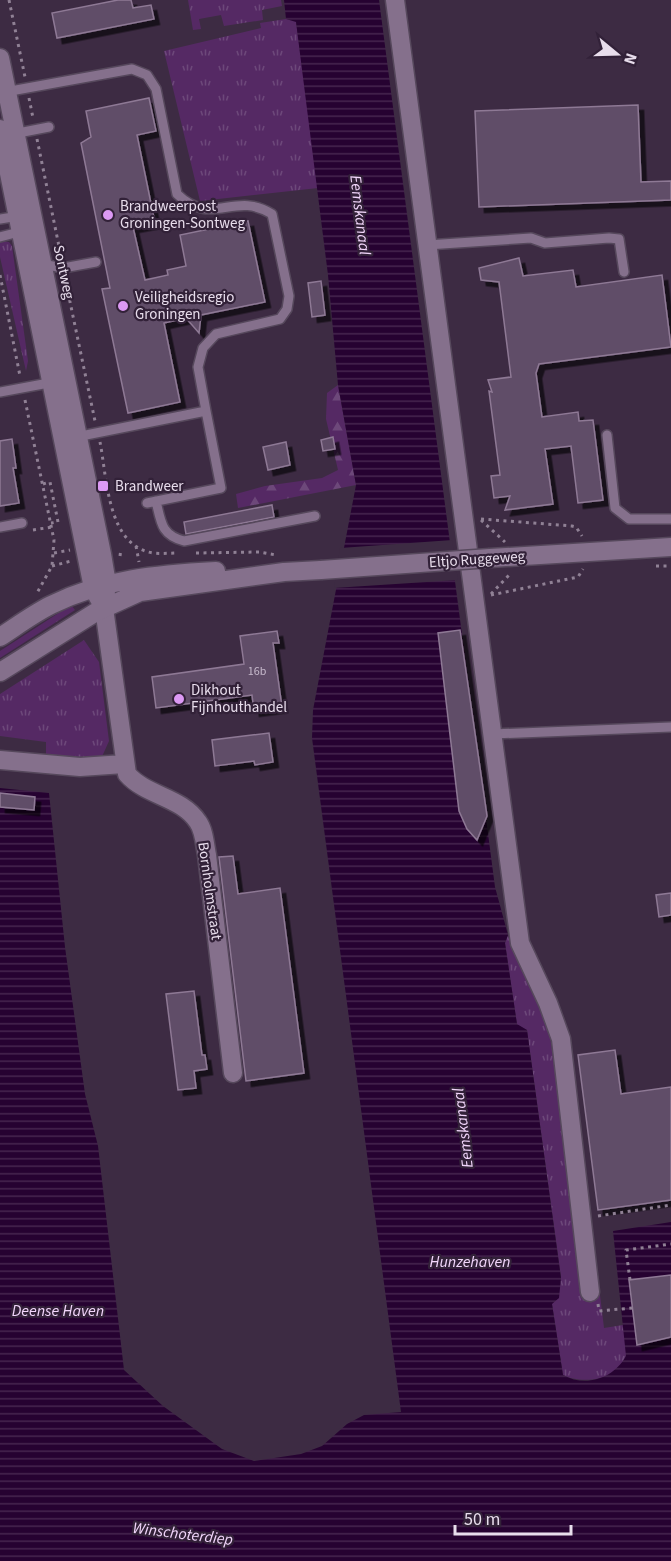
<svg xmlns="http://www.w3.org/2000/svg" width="671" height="1561" font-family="'Source Sans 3',sans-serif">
  <defs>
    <pattern id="grass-tufts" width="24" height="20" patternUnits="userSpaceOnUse" patternTransform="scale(1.5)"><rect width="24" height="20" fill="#552964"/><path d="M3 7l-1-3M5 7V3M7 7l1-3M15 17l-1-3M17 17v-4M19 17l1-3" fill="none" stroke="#6d487a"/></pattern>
    <pattern id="forest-firs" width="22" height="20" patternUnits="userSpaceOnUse" patternTransform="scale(1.5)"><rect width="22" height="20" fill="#552964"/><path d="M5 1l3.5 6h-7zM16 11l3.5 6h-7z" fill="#6d487a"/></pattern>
    <pattern id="water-rules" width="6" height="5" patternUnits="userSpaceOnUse" patternTransform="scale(1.5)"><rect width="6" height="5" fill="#260231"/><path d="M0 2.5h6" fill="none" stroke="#46264f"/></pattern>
    <filter id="shadow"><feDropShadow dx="5.5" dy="5.5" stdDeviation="0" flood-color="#0009"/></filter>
  </defs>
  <rect width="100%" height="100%" fill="#3d2b43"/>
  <!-- grass -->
  <path fill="url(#grass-tufts)" d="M188,0H281L282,6L262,10L263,20L224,26L221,15L199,19L201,29L193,30Z
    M286,19L296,21L318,188L200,201L164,51L261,28L260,23Z
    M0,241L9,242L12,246L28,361L26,371L0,257Z
    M71,605L75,610L0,658V651Z
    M84,640L99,662L109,741L100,761L46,756V742L0,736V694Z
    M508,935L512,947L548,1021L585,1287H599L604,1328L623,1325C624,1334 627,1345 626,1354C624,1380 581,1385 563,1375L552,1304L561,1277L527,1030L517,1025L505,943Z"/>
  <!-- forest -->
  <path fill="url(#forest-firs)" d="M338,385L356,485L238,508L236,494L265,486L322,478L338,470L326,419L327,393Z"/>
  <!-- water -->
  <path fill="url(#water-rules)" d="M284,0H379L495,887L508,935L505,943L517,1024L527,1030L561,1278L559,1298L552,1304L563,1375C586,1388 614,1378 626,1356L613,1231L671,1222V1561H0V788L49,793L65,947L85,1094L98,1146L124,1370L163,1406L222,1449L254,1461L301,1454L322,1446L347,1424L364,1415L401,1412L312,738L313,710L356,485L338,385L328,275L296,22L286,19Z"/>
  <!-- pier -->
  <path fill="#3d2b43" d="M452,540L458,580L334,588L340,548Z"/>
  <!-- building -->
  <path fill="#604d67" stroke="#8e7995" stroke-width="1.5" filter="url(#shadow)" d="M118,0H131L133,8L151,5L154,19L57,38L52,13Z
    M149,98L156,131L137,135L155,223L133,227L145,280L168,275L167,270L186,266L180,235L248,221L265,302L201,315L199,333L186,318L164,323L180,402L128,413L102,289L110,288L81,143L91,137L86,111Z
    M638,105L641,182L671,181V200L479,207L475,111Z
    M519,258L523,276L573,270L576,287L662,275L671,347L539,364L536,373L542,417L578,412L579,421L593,420L603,500L578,503L571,446L545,449L553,504L505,510L510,496L494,498L491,476L500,475L489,391L492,392L488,380L511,377L499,282L481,280L479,268Z
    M321,281L325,315L312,317L308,283Z
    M333,437L335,449L323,451L321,440Z
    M12,439L16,468H13L19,503L0,506V441Z
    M286,442L290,465L268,470L263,447Z
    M272,505L274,517L186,534L184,522Z
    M460,630L487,816L477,840L467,829L459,811L438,633Z
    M277,631L279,643H273L282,707L254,711L252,695L156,708L152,677L244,664L240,636Z
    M269,733L273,762L255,765L254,761L215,766L212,740Z
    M0,793L35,797L34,810L0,807Z
    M233,856L238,894L280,888L304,1073L246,1081L219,857Z
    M671,893V915L659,917L656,895Z
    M194,991L202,1055H205L207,1069L194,1071L196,1088L178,1090L166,994Z
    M615,1050L621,1094L671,1087V1200L598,1210L578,1055Z
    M671,1275V1337L637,1345L629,1280Z"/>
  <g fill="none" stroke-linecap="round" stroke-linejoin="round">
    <!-- service casing -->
    <g stroke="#56485c" stroke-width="12">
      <path id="service" d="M5,92L132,69L147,75L156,89L177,194C212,228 234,190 272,214L289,296L287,309L280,319L216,334L203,348L198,367L206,411L76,437
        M13,134L49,127
        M0,219L19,216
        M0,237L23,231
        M427,245L531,238L545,243L609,238L619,239L624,272
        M42,264L63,268L96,262
        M0,392L54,382
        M607,435L615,508L629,519H671
        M156,501C161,522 161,535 184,541L315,516
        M147,503L221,488L206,411
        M0,527L22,523
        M493,734L671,727"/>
    </g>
    <!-- minor casing -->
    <g stroke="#56485c" stroke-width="21">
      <path id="minor" d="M395,0L520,943L548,1003L561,1039L590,1292
        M104,608L127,774C146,796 182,797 198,822C204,830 205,845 207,855L233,1073
        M0,760L80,767L124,764"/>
    </g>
    <!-- tertiary casing -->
    <g stroke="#56485c" stroke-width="21">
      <path id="tertiary" d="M0,58L102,554L107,584L104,608
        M0,129L93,588L104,608
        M490,558L671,547
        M0,637C17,626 33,614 51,605C103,579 159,574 216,571
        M0,672L96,612L140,592L284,572L321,570"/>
    </g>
    <!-- path -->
    <path stroke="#908195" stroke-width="3" stroke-dasharray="3 4.5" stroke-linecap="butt" d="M9,0L25,77
      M29,98L33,118
      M37,139L61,256
      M0,275L20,376
      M65,278L95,421
      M25,400L54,540L52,566L37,593
      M100,442C107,477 107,546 153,553C161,554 169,553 177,553
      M43,484L50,482L58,522L51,523
      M481,519L572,526L576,527L582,536
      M481,520L505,542
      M33,530L52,527
      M136,546L139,562
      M54,553L70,550
      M196,553L259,552L276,555
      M120,556L121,549
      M52,566L71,561
      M656,566H671
      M491,594L511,573
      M491,595L578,577L583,569
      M598,1216L671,1205
      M630,1280L626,1250L671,1244
      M598,1304L599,1311L632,1308"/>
    <!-- service -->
    <use href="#service" stroke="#85708c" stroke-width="9"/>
    <!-- minor -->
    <use href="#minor" stroke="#85708c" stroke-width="18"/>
    <!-- tertiary -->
    <use href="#tertiary" stroke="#85708c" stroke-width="18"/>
    <!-- tertiary-bridge casing -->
    <g stroke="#56485c" stroke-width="21" stroke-linecap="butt">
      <path id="tertiary-bridge" d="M321,570L490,558"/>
    </g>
    <!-- tertiary-bridge -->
    <use href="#tertiary-bridge" stroke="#85708c" stroke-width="18"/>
  </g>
  <!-- markers -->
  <g fill="#dc99f4" stroke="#322138" stroke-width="2">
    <circle cx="108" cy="215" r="6"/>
    <circle cx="123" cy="306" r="6"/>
    <rect x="97" y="480" width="12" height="12" rx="3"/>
    <circle cx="179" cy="699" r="6"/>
  </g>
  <g text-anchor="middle" stroke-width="4.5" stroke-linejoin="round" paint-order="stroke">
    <!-- number labels -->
    <g font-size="12" fill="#c6b9cb">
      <text x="257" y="675">16b</text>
    </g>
    <!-- poi labels -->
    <g font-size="15" fill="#e8ddec" stroke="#322138" text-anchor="start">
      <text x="120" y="211">Brandweerpost<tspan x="120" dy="17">Groningen-Sontweg</tspan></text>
      <text x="135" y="302">Veiligheidsregio<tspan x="135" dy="17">Groningen</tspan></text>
      <text x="115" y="491">Brandweer</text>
      <text x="191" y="695">Dikhout<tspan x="191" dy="17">Fijnhouthandel</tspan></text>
    </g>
    <!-- street labels -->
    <g font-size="15" fill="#e8ddec" stroke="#322138">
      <text transform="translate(64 272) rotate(78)" y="5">Sontweg</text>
      <text transform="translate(477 559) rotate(-4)" y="5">Eltjo Ruggeweg</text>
      <text transform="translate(210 891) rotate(82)" y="5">Bornholmstraat</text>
    </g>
    <!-- water labels -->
    <g font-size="16" font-style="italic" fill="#f2d6fb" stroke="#322138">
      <text transform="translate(361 215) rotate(83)" y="6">Eemskanaal</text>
      <text transform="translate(462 1128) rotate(-97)" y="6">Eemskanaal</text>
      <text x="470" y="1267">Hunzehaven</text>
      <text x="58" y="1316">Deense Haven</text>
      <text transform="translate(183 1533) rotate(7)" y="6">Winschoterdiep</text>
    </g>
  </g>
  <!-- north arrow -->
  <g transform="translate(617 54) rotate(109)" stroke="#322138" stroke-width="4.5" paint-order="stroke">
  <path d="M0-4.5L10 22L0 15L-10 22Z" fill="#e8ddec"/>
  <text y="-9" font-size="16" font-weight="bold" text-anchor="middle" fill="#e8ddec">N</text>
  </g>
  <!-- scale -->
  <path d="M455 1525v9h116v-9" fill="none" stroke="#e8ddec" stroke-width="3"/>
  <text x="464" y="1525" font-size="18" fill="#e8ddec" stroke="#322138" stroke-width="4.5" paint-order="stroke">50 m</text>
</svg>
